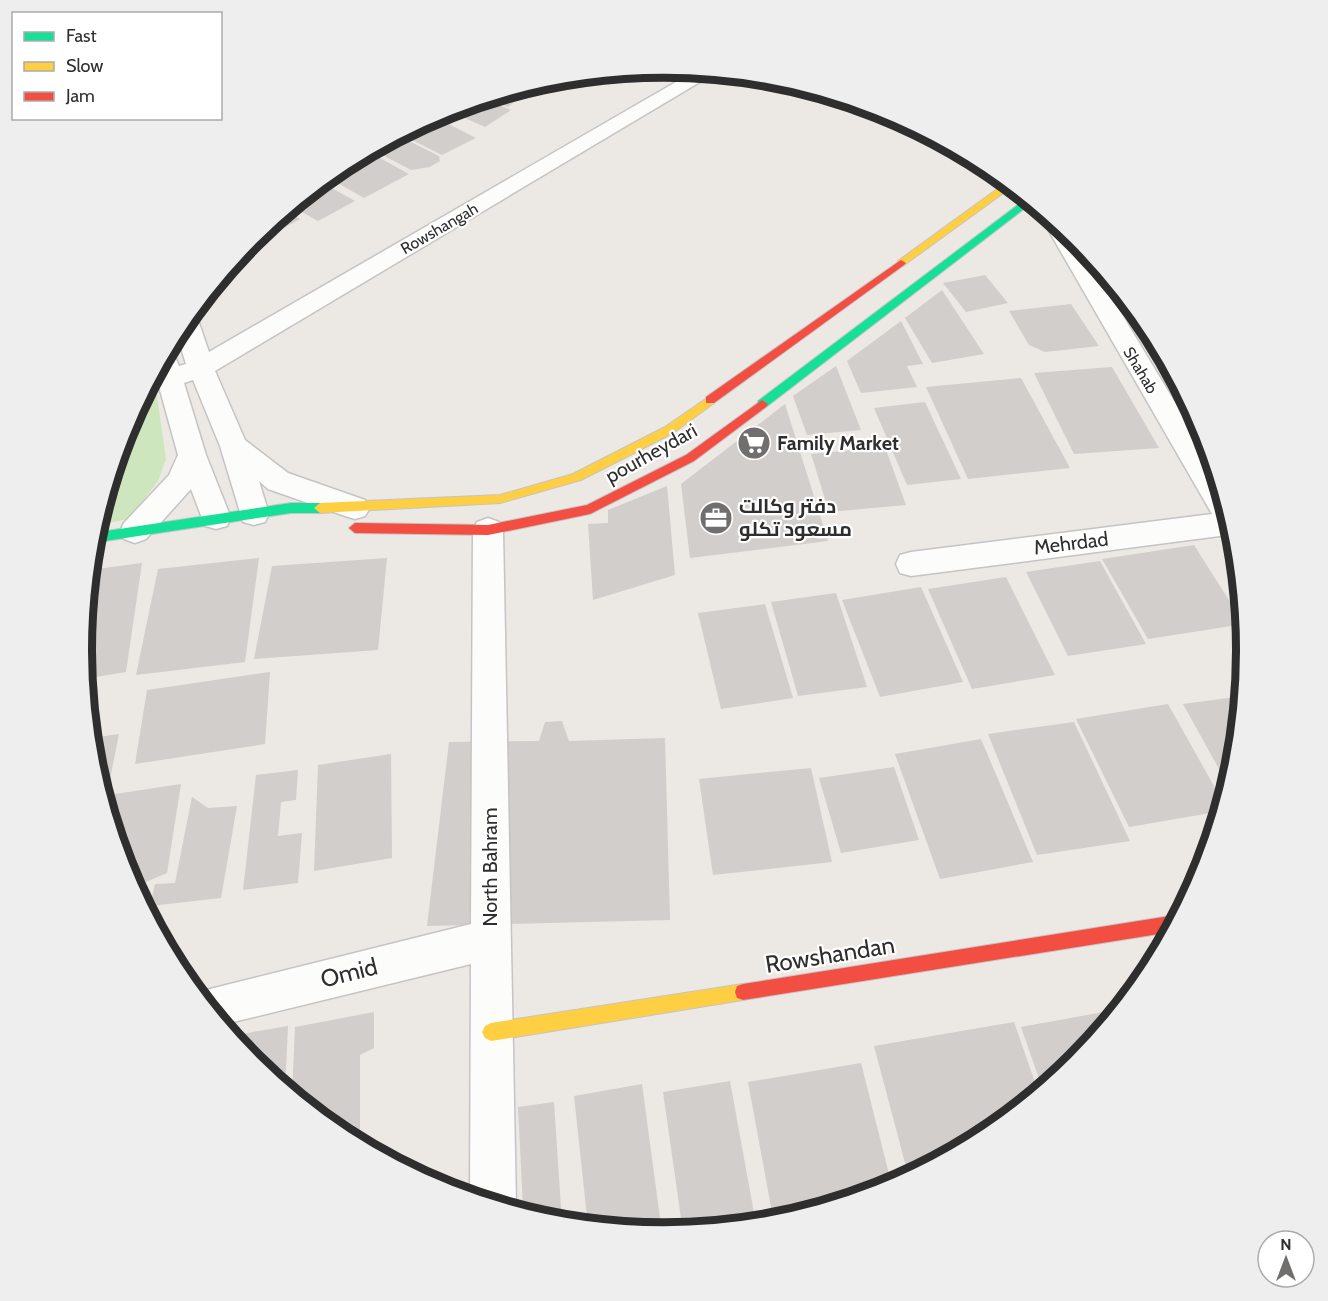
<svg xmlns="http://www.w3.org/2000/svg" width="1328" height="1301" font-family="Cabin,Cairo,sans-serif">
  <rect width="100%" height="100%" fill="#ece8e4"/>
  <!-- green -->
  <path fill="#cee6be" d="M154,375L166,459L158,481L129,519L96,525L126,427Z"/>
  <!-- building -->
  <path fill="#d1cecb" d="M570,77L577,80L557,92L546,94L527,86L551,79Z
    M524,87L541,94L514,102L508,107L488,98Z
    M485,99L511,110L485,127L447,110Z
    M433,116L476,138L442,155L400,134Z
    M397,135L439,156L440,161L430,167L411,170L371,149Z
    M367,151L409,174L364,198L327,177L340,166Z
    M321,182L355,201L318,221L291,206Z
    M285,211L300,219L275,233L265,227Z
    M262,230L275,236L240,256V253L252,238Z
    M985,275L1008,303L966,312L943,283Z
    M1112,281L1149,327L1152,333L1142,334Z
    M942,290L984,354L932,363L905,318Z
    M1071,304L1099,346L1045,352L1029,345L1009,311Z
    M901,321L923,364L907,366L917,387L861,393L847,361Z
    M836,366L861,430L807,435L793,396Z
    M1112,367L1159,448L1074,454L1034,373Z
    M1021,378L1070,468L968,479L926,387Z
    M925,402L961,479L907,485L874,408Z
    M785,404L828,541L690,558L681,484Z
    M885,447L906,505L829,512L811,454Z
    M667,486L675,575L593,600L588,524L608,523V510Z
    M1194,545L1244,624L1148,639L1102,559Z
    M259,558L245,662L136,675L158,569Z
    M387,558L378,650L254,659L272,566Z
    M1100,561L1146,644L1068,656L1026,572Z
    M142,563L126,672L84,679L81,650L89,570Z
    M1006,577L1055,675L972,689L928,589Z
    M921,587L963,682L880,697L842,600Z
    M836,593L867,687L798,696L771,602Z
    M765,604L793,698L721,709L698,613Z
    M270,672L265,744L135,764L147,690Z
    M1243,696L1236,765L1229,787L1183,704Z
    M1168,704L1224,804L1222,811L1129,827L1076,719Z
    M562,721L569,741L665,738L670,920L427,926L449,742L539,741L545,722Z
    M1074,722L1130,841L1037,855L988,734Z
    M119,734L106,799L103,801L92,764L90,738Z
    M981,739L1033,862L940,879L895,754Z
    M391,754L392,858L314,871L318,765Z
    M894,767L919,840L841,853L819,778Z
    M811,768L832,862L713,875L699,779Z
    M298,770L296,800L281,802L278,836L302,833L298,883L243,890L256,775Z
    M181,784L167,873L141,884L139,899L125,873L109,821L115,794Z
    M192,797L208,808L237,806L221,898L150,906L155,884L175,883Z
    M1120,1009L1076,1063L1043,1090L1021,1027Z
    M374,1012V1048L360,1055V1146L340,1135L292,1096L295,1027Z
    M1014,1022L1039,1094L988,1135L909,1178L874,1046Z
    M288,1026L285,1090L252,1062L230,1036Z
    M861,1063L892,1186L774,1223L748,1082Z
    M730,1081L756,1224L683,1232L663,1092Z
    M642,1084L662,1233L588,1226L574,1096Z
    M554,1102L562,1223L509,1210L523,1207L518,1107Z"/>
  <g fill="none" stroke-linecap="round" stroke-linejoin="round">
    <!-- street casing -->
    <g stroke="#c5c4c5" stroke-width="3">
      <path id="street" d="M695,71L715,73L215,371L245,440L288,473L365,500L370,508L365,516L355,519L345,516L268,489L259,481L269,514L265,522L254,525L243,522L220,446L193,380L184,383L206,455L231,518L227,526L216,529L205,526L191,489L146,539L135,543L124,539L120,531L124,523L169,475L178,455L155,372L167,350L173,352L179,366L186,364L176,332L190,313L198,320L209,352Z
        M875,108L898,118C890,121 879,119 873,111Z
        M1046,214L1076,238L1215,469L1235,534L911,576L900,573L896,564L900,555L911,552L1212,514L1042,219Z
        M488,518L499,522L503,530L516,1205L514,1211L470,1198L471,964L221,1025L194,993L471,924L473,530L477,522Z"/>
    </g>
    <!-- fast casing -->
    <g stroke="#c5c4c5" stroke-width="2">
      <path id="fast" d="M1027,198L1033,202L766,407H758V401Z
        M291,503H320L326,508L320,513H291L92,543L93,533Z"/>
    </g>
    <!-- slow casing -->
    <g stroke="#c5c4c5" stroke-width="2">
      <path id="slow" d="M1007,182L1013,186L904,265H898V261Z
        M710,396L714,397V403L673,433L581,480L500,503L320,513L314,508L320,503L500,495L573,474L665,427Z
        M743,984L749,986L751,992L749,998L743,1000L491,1041L485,1038L482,1032L485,1026L491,1023Z"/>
    </g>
    <!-- jam casing -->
    <g stroke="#c5c4c5" stroke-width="2">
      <path id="jam" d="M901,260L906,263L904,265L714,403H706V397Z
        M762,400L768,404L766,407L694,461L590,514L488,535L355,533L349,528L355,523L488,525L587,505L686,455Z
        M1176,915L1180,916L1171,932L743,1000L737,998L735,992L737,986L743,984Z"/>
    </g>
    <!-- street -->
    <use href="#street" fill="#fcfcfb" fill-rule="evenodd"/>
    <!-- fast -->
    <use href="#fast" fill="#16e098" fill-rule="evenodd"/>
    <!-- slow -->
    <use href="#slow" fill="#ffcf43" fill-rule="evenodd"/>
    <!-- jam -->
    <use href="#jam" fill="#f24e42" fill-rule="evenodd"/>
  </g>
  <!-- icons -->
  <defs>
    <g id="supermarket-disc" transform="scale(1.725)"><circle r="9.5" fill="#706f6e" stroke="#fff"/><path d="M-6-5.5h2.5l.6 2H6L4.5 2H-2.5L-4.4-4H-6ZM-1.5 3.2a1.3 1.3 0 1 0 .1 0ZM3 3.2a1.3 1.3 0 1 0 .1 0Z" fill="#fff"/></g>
    <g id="office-disc" transform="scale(1.725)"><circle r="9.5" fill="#706f6e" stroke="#fff"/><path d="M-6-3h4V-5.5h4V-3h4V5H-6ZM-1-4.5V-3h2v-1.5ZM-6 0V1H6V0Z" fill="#fff"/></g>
  </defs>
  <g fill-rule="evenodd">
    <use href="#supermarket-disc" x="754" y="443"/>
    <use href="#office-disc" x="716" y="518"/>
  </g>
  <g text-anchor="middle" stroke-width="4.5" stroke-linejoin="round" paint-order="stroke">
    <!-- far-street labels -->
    <g font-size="16" fill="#2e2e2e" stroke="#fff">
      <text transform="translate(439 228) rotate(-30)" y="6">Rowshangah</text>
      <text transform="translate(1141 370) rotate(59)" y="6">Shahab</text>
    </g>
    <!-- poi labels -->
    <g font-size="20" font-weight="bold" fill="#2e2e2e" stroke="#fff" text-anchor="start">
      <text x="777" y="450">Family Market</text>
      <text x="739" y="513">دفتر وکالت<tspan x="739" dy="23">مسعود تکلو</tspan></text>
    </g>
    <!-- street labels -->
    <g font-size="20" fill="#2e2e2e" stroke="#fff">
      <text transform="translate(651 453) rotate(-29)" y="7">pourheydari</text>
      <text transform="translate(1071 543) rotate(-7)" y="7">Mehrdad</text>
      <text transform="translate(490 867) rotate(-90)" y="7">North Bahram</text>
    </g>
    <!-- near-street labels -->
    <g font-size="24" fill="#2e2e2e" stroke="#fff">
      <text transform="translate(830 955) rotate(-9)" y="8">Rowshandan</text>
      <text transform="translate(349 973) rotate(-14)" y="8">Omid</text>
    </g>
  </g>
  <!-- crop -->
  <path d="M0 0H1328V1301H0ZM92 650a572 572 0 1 1 1144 0a572 572 0 1 1-1144 0Z" fill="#eee" fill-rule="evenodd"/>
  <path fill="none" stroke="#2e2e2e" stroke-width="8" d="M92 650a572 572 0 1 1 1144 0a572 572 0 1 1-1144 0Z"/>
  <!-- legend -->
  <rect x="12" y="12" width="210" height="108" fill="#ffffff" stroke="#ababab" stroke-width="1.5"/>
  <rect x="24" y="32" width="30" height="9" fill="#16e098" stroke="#ababab" stroke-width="1.5"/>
  <text x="66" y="42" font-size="18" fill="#2e2e2e">Fast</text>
  <rect x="24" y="62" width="30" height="9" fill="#ffcf43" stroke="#ababab" stroke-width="1.5"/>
  <text x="66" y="72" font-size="18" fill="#2e2e2e">Slow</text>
  <rect x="24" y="92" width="30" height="9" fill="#f24e42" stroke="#ababab" stroke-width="1.5"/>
  <text x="66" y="102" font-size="18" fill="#2e2e2e">Jam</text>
  <!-- north arrow -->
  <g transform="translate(1286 1259)"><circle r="28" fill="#ffffff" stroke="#ababab" stroke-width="1.5"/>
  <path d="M0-4.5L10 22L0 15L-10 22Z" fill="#706f6e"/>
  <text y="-9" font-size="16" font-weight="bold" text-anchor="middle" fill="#2e2e2e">N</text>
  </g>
</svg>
